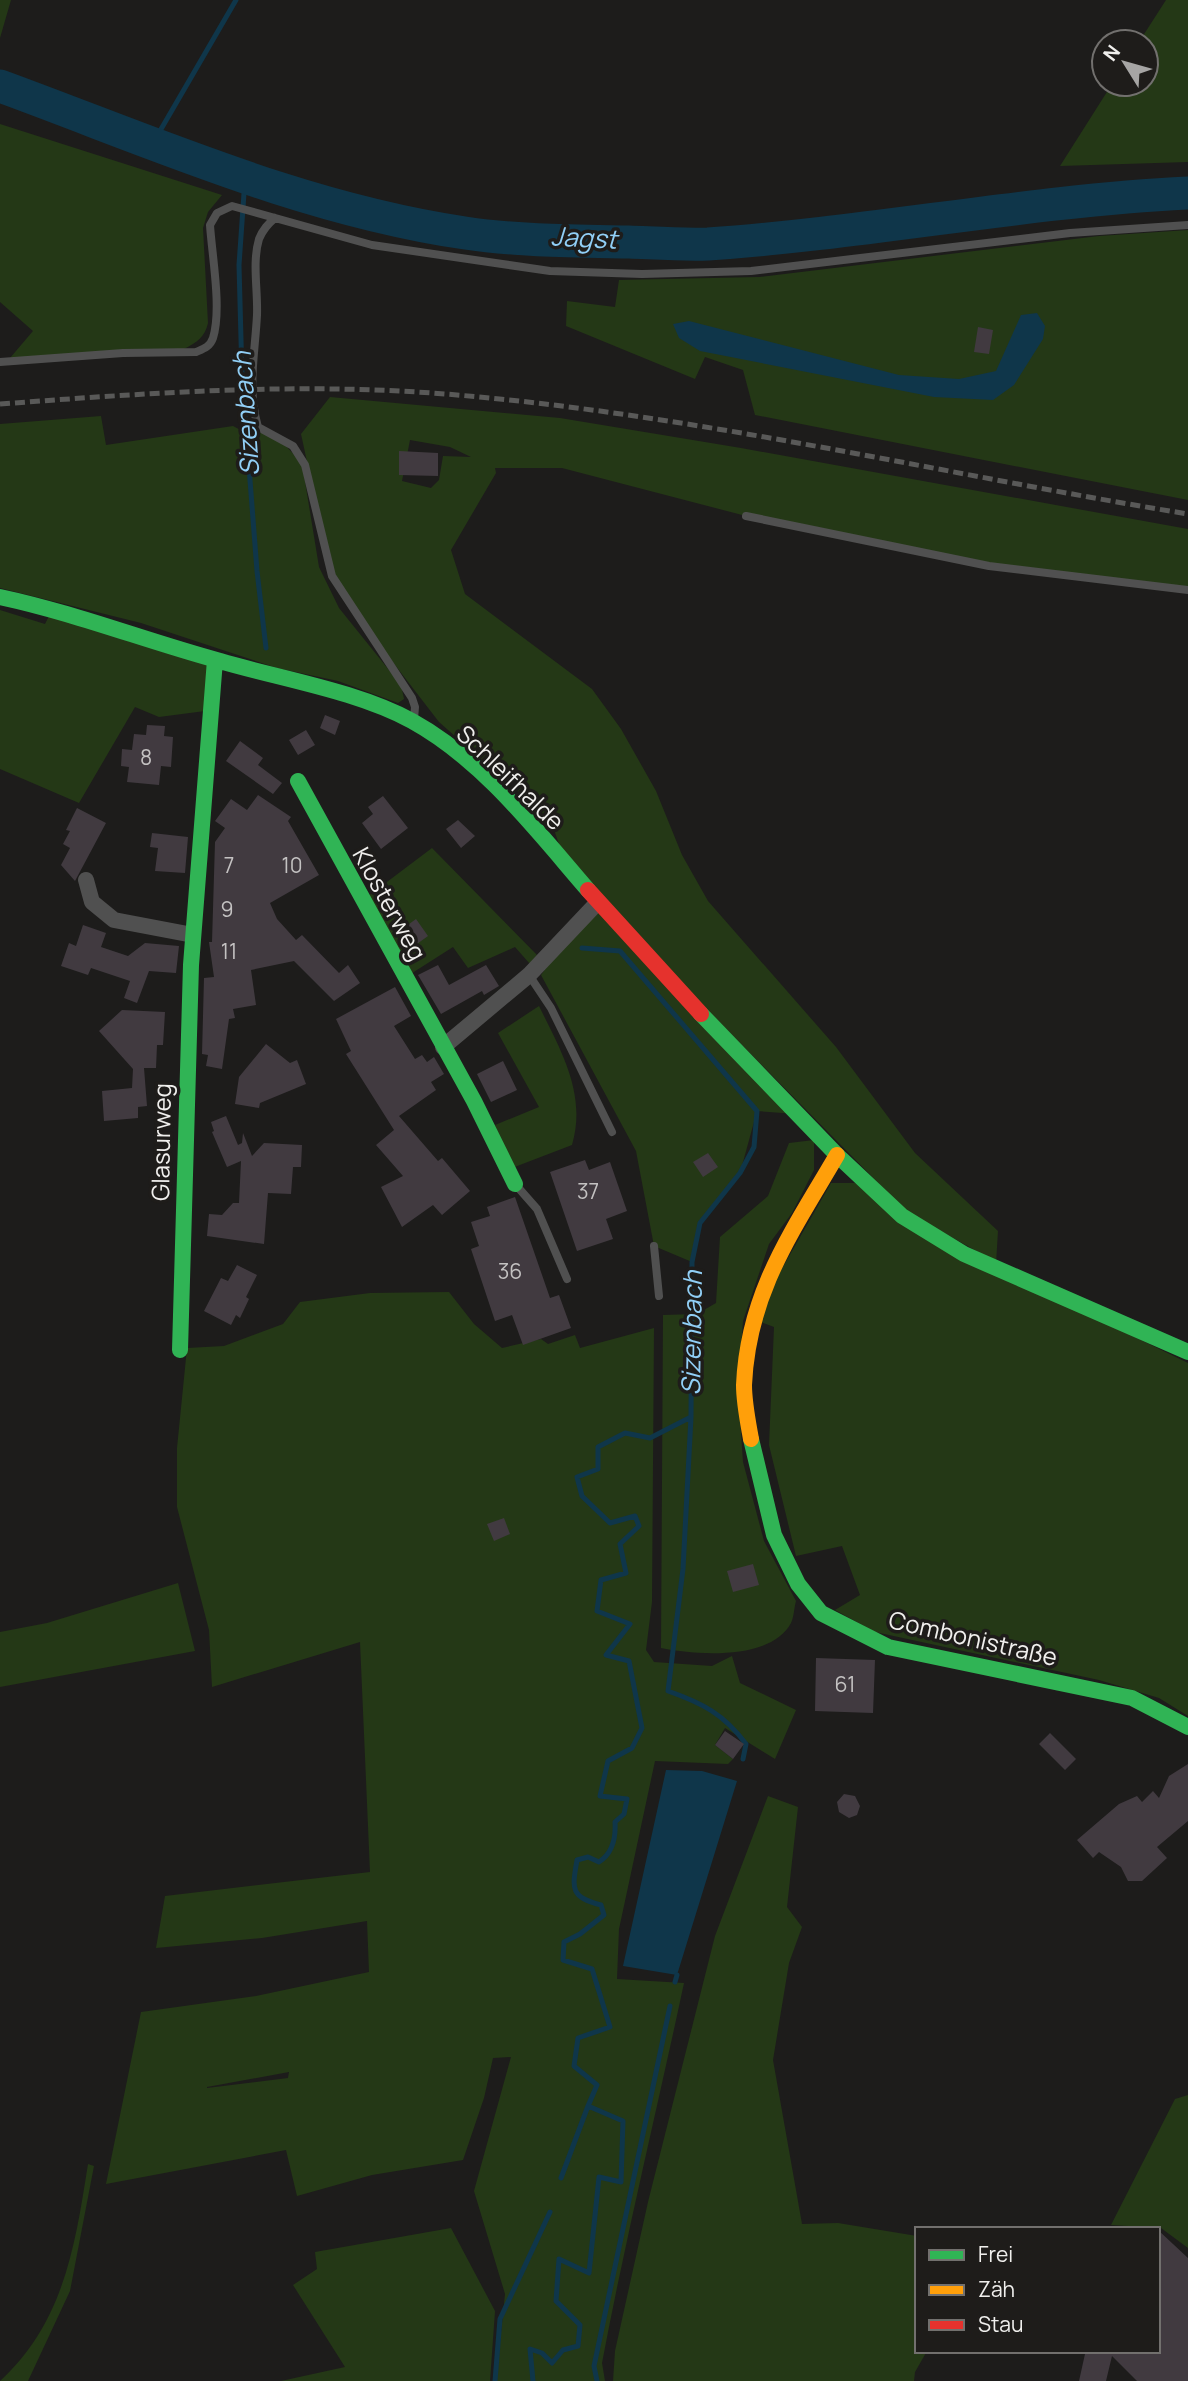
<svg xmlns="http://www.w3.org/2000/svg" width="1188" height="2381" font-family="Manrope,sans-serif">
  <rect width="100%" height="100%" fill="#1d1c1b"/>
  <!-- green -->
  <path fill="#243816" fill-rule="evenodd" d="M0,0H11L0,38Z
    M1166,0H1188V162L1060,166L1112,84H1146V42H1139Z
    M0,124L222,195L208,212L203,228L208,323C205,337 197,342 184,349L10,358L33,331L0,302Z
    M1188,230V500L755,415L743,370L705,357L695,379L566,326L567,301L615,307L619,280L759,277L1099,236Z
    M330,397L560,418L741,448L1188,529V590L989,566L746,516L562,468H495L496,473L451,550L465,594L592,689L621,729L656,791L682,855L708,901L836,1047L915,1153L998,1231L996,1264L906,1211L662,964L561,850L551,821L439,722L351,608L332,576L301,434ZM410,440L450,447L471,457L443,456L439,480L431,488L402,481Z
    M101,416L106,445L233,426L248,434L254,429L284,444L302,463L319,567L339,608L401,685L404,699L398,703L338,681L277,668L141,623L0,588V424Z
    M0,610L45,624L50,614L209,664L205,711L159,717L135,707L79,803L0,769Z
    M432,848L537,955L530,964L515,947L468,968L453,947L406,977L363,900Z
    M598,902L797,1114L757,1111L740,1173L700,1223L692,1262L654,1246L636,1151L541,975L577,924Z
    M539,1006C561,1051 587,1094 572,1145L512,1168L495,1125L539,1107L498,1033Z
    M814,1140V1170L792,1213L769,1244L743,1321L738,1390L743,1462L764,1541L796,1601C794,1608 794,1617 791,1623C771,1661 695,1655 661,1648L663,1315L697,1314L716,1303L720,1237L768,1196L789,1143Z
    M831,1183H855L1096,1318L1188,1363V1716L1159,1698L1099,1680L875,1632L835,1610L860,1595L842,1546L796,1556L769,1445L774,1327L753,1319Z
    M449,1292L474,1324L502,1348L541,1339L548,1344L575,1335L580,1348L654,1328L652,1602L646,1650L654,1662L712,1666L732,1656L740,1683L796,1710L775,1759L725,1728L715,1745L733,1759L728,1764L655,1761L619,1929L617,1979L684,1983C657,2110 626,2236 602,2363L605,2381H496L505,2294L474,2191L511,2057L493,2058L484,2098L463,2160L372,2175L297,2196L286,2150L106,2184L141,2012L256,1996L369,1972L367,1921L262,1938L156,1948L165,1896L370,1872L360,1642L212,1687L209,1630L177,1507V1448L187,1348L224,1346L283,1324L300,1302L370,1293ZM289,2072L288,2078L207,2088V2087Z
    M178,1583L195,1651L0,1687V1632L47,1623Z
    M768,1796L798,1807L787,1907L802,1927L789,1963L773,2060L802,2224L838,2223L917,2236V2351H927L915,2372L914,2381H613L615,2351L648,2202L715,1936Z
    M1188,2095V2248L1161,2228L1111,2225L1175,2099Z
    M88,2164L94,2166L70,2291L28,2381H0C64,2322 75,2246 88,2164Z
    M451,2228L495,2311L490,2381H281L345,2367L293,2285L317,2269L315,2252Z"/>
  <!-- water -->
  <path fill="#0f364a" d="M1037,313L1045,326L1043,339L1014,385L993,400L934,397L700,351L679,338L673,324L689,321L899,375L959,379L996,371L1021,315Z
    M666,1770L702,1771L737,1781L677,1975L623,1966Z"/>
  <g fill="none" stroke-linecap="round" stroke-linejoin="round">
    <!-- stream -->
    <path stroke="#0f364a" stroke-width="5" d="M153,143L236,0
      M245,179L239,265L242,376L257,571L266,648
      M691,1417L683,1569L668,1691C702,1703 724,1714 746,1744L743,1759
      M675,1982L677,1975
      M561,2178L588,2106
      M495,2381L500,2319L550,2212
      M533,2381L530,2349L542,2353L552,2363L563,2350L578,2346L580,2325L556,2301L559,2259L589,2273L599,2177L621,2182L623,2121L588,2106L597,2085L574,2066L578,2038L610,2027L592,1969L563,1960L564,1942L580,1934L604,1915L601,1905C570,1897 572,1889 577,1860L588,1857L599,1862C613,1853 616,1838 615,1822L624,1814L627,1799L600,1796L608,1761L632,1748L642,1728L629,1661L606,1655L630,1624L597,1611L601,1580L626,1573L620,1544L639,1526L635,1516L610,1523L582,1496L577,1477L598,1469V1447L625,1433L650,1438L691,1417L692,1262L700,1223L740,1173L754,1147L757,1111L620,951L582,948
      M597,2381L594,2366L670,2006"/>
    <!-- river -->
    <path stroke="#0f364a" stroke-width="33" d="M0,86C153,142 302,209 465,233C519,241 575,241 629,242C655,243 682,245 708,244C869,233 1027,201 1188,193"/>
  </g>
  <!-- building -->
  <path fill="#413a40" d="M978,327L993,330L989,354L974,352Z
    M399,451L438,453V476L399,475Z
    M325,715L340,721L335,735L320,728Z
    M147,725L165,726L164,736L173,737L171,767L161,766L159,785L127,782L129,767L121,766L122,749L132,750L134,734L146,735Z
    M306,730L315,745L298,755L289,740Z
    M240,741L263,758L258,765L282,783L273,794L226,761Z
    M258,795L291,817L288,821L319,875L270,903L277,919L296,940L302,935L339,973L348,965L360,983L334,1001L294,961L251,970L256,1005L233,1009L235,1018L229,1019L222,1069L206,1066L208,1055L202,1054L204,978L214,977L209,942H212L215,842L225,828L215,821L231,799L247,810Z
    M383,796L408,828L381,849L362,823L373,814L368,807Z
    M77,808L106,823L75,881L61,865L70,848L63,844L70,831L66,830Z
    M458,820L475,836L461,848L446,829Z
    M152,833L188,837L185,873L155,871L158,848L150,847Z
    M416,919L428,936L410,949L398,932Z
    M83,925L106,933L101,947L128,956L145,943L179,946L176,973L149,971L137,1003L124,998L130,981L91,968L88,975L61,966L69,943L76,946Z
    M438,965L449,985L486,965L499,986L484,995L482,991L441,1014L418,975Z
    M395,987L411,1016L394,1026L415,1059L422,1055L427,1062L434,1057L444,1074L431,1082L436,1090L399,1116L438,1161L442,1158L470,1191L442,1215L433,1205L402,1227L381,1187L403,1176L376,1145L394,1130L346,1054L351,1051L336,1019Z
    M122,1010L165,1012L163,1045H157L156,1068H144L147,1106L138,1107V1118L104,1121L102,1091L132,1088L133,1069L99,1031Z
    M266,1044L290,1063L297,1060L306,1084L260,1103L259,1108L235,1104L239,1077Z
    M503,1061L517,1090L491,1102L477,1074Z
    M226,1116L238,1145L242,1143L243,1133L252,1156L264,1143L302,1145L301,1167H293L291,1194L268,1193L264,1244L207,1236L209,1214L222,1215L233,1203H239L241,1161L227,1167L212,1132L214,1131L211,1122Z
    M708,1153L718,1167L703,1177L693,1162Z
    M585,1160L589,1170L610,1162L627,1211L606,1219L613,1239L577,1251L550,1172Z
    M515,1197L550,1298L559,1295L571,1328L523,1345L512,1315L495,1321L471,1249L479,1246L471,1222L490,1216L487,1207Z
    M237,1265L257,1275L246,1297L249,1299L240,1318L236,1315L231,1325L204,1311L221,1278L228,1281Z
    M504,1518L510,1534L494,1541L487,1524Z
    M753,1564L759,1585L733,1592L727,1571Z
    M816,1658L875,1660L873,1713L815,1711Z
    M725,1731L744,1744L733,1759L715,1745Z
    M1050,1733L1076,1759L1065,1770L1039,1744Z
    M1188,1764V1821L1157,1847L1167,1858L1142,1881H1128L1121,1867L1099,1852L1093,1858L1077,1840L1119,1804L1137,1796L1142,1802L1153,1791L1159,1798L1169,1776Z
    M844,1794L855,1796L860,1806L857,1815L849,1818L839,1812L837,1802Z
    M1158,2230L1188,2258V2381H1137L1112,2356L1106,2381H1079L1085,2354L1095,2351H1158Z"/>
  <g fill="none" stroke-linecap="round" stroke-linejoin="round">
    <!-- lane -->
    <path stroke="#505050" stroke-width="8" d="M275,218C268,224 263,229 259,239C252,263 258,290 257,315C255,354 247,389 258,427L293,446L305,465L332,576L412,698L415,707L414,719
      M0,362L123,353L196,352C203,349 210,347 213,338C222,309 212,256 210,225L217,213L232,206L372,245L550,271L642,274L751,271L1070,233L1188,225
      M746,516L989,566L1188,590
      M529,975L551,1008L612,1132
      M515,1184L537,1209L567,1279
      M654,1246L659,1296"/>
    <!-- street -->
    <path stroke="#505050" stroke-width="16" d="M86,880L92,902L114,920L193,935
      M443,1047L529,975L598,902"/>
    <!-- fast -->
    <path stroke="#30b455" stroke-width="16" d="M0,597C75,613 146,641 220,661C281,679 357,691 412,721C483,760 536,830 588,890
      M298,781L474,1101L515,1184
      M701,1014L837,1155L902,1216L964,1254L1188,1352
      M180,1350L191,965L215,660
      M751,1439L774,1535L798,1584L821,1613L888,1647L1132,1698L1188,1727"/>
    <!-- slow -->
    <path stroke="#ff9f0a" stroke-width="16" d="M751,1439C748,1422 744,1403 744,1385C748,1293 792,1232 837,1155"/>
    <!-- jam -->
    <path stroke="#e5322d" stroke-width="16" d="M588,890L701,1014"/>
    <!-- rail -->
    <path stroke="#595958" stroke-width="5" stroke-dasharray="10 5" stroke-linecap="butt" d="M0,404C148,393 296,382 445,394C695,414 941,474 1188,514"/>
  </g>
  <g text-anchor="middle" stroke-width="7" stroke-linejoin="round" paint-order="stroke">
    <!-- number labels -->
    <g font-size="21" fill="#c4c2c2">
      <text x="146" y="765">8</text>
      <text x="229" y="873">7</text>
      <text x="292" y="873">10</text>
      <text x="227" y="917">9</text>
      <text x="229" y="959">11</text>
      <text x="588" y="1199">37</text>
      <text x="510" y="1279">36</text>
      <text x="845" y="1692">61</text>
    </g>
    <!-- street labels -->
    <g font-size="24" fill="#f0efed" stroke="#1e1c1a">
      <text transform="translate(510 778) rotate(44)" y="8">Schleifhalde</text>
      <text transform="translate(389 904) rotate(61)" y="8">Klosterweg</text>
      <text transform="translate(162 1142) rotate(-89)" y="8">Glasurweg</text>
      <text transform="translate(973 1639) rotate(13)" y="8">Combonistraße</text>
    </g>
    <!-- water labels -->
    <g font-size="26" font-style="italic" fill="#91cff6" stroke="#1e1c1a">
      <text transform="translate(584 238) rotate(3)" y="9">Jagst</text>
      <text transform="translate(246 414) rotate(-94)" y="9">Sizenbach</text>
      <text transform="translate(692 1333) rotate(-89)" y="9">Sizenbach</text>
    </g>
  </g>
  <!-- legend -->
  <rect x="915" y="2227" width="245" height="126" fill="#1e1c1a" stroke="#72706e" stroke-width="2"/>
  <rect x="929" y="2250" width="35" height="10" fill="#30b455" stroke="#72706e" stroke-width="2"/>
  <text x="978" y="2262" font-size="21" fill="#f0efed">Frei</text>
  <rect x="929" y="2285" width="35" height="10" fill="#ff9f0a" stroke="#72706e" stroke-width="2"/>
  <text x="978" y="2297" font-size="21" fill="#f0efed">Zäh</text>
  <rect x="929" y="2320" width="35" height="10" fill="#e5322d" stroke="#72706e" stroke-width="2"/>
  <text x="978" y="2332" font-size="21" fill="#f0efed">Stau</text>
  <!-- north arrow -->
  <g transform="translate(1125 63) rotate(307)"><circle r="33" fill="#1e1c1a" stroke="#72706e" stroke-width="2"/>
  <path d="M0-5L12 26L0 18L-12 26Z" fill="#a6a5a4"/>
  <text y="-10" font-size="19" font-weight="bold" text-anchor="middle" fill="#f0efed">N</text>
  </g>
</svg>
